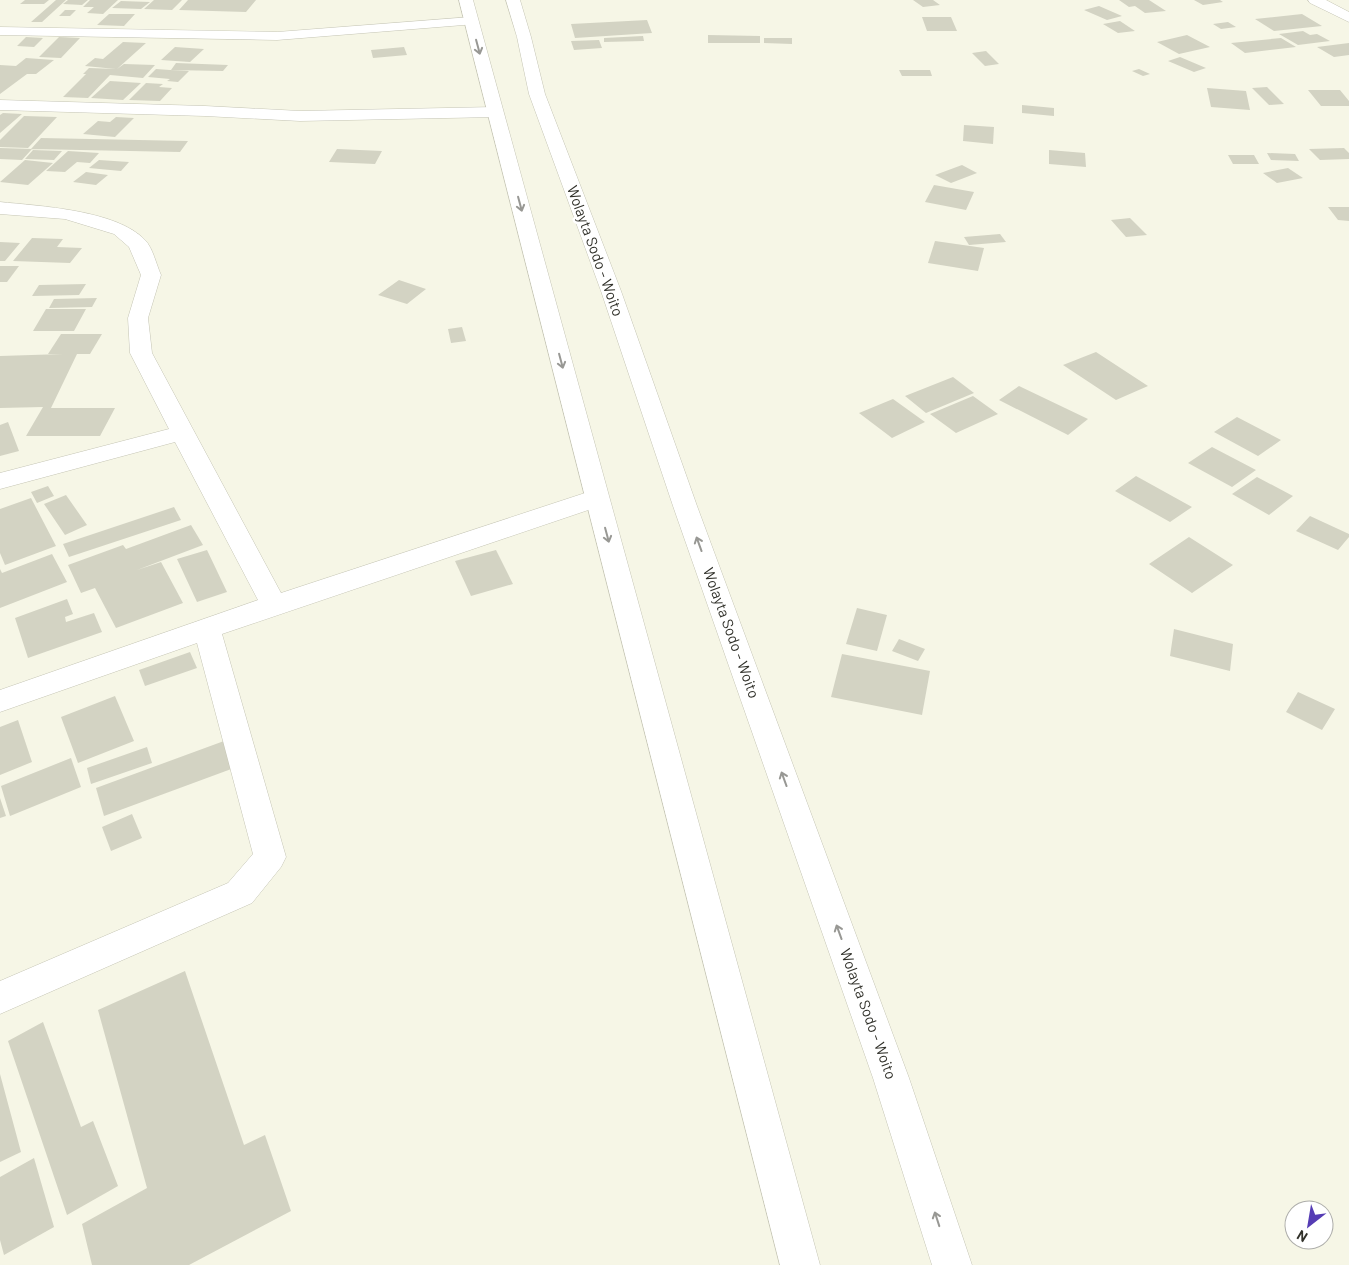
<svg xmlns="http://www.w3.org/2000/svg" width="1349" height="1265" font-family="Barlow,sans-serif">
  <rect width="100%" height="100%" fill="#f6f6e6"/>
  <!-- building -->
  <path fill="#d3d3c3" d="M25,0H49L44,4H20Z
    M56,0H66L42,22H31Z
    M68,0H88L82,5L63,4Z
    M90,0H118L103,14L87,13L94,7H83Z
    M154,0H182L172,10L144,9Z
    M188,0H256L246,12L179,10Z
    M913,0H933L940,5L923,7Z
    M1119,0H1149L1166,11L1145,13L1135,6L1129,7Z
    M1194,0H1220L1223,2L1203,5Z
    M121,1L150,2L141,9L112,8Z
    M1099,6L1122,16L1107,20L1084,10Z
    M65,10H76L70,16H59Z
    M109,14H135L124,26L97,25Z
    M1302,14L1322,26L1274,31L1255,19Z
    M922,17H951L957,31H927Z
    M647,20L652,33L575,38L571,24Z
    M1120,21L1135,31L1118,33L1103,24Z
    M1228,22L1236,27L1221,29L1213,24Z
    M1303,31L1310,35L1317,34L1330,41L1298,45L1279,34Z
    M708,35L760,36V43H708Z
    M1187,35L1210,47L1179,54L1157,42Z
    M643,36L644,41L604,42V38Z
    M26,37L43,38L34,47L17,46Z
    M59,37L80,38L61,58L39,57Z
    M764,38H792V44L764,43Z
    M1281,38L1296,47L1245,53L1231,43Z
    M599,40L602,48L574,50L571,41Z
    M123,42L146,43L117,69L124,64L155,65L143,78L110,75L88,98L63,97L86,74H83L89,68L116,69L85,66L95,58L103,59Z
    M1349,43V55L1334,57L1317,47Z
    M175,47L204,49L190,62L161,60Z
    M404,47L407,55L373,58L371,50Z
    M986,51L999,64L985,66L972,53Z
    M1180,57L1206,68L1194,72L1168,61Z
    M26,58L54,60L36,74H27L0,94V65L16,66Z
    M176,63L228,65L223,71L171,70Z
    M156,69L170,70L189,71L178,82L167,81L170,79L148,77Z
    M1139,69L1150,74L1143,76L1132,71Z
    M899,70H930L932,76H902Z
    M110,81L141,83L123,100L91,98Z
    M146,83L163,84L159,87L172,88L160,101L129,100Z
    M1267,87L1284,104L1269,105L1252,88Z
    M1207,88L1246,91L1250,110L1211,107Z
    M1308,90H1340L1349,101V106H1321Z
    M1022,105L1054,108V116L1022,113Z
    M3,113L22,114L0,133V115Z
    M24,116L57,117L28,148L0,147V140Z
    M116,117L134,118L115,137L83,134L98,121L110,122Z
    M964,125L994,127L993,144L963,141Z
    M41,138L188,141L180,152L31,149Z
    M0,148L32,149L22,160L0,159Z
    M1344,148L1349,153V159L1320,160L1309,149Z
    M337,149L382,151L375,164L329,162Z
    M33,150L62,151L54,160L25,159Z
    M1049,150L1085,153L1086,167L1049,164Z
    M68,151L99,153L90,163L77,162L65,172L46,171Z
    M1267,153L1295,154L1299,161L1271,160Z
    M1228,155H1254L1259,164H1233Z
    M25,160L53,163L28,185L0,182Z
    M99,160L129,162L121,171L89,168Z
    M962,165L977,173L951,183L935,175Z
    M1288,168L1303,178L1277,183L1263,173Z
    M86,172L108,175L96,185L73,182Z
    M934,185L974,192L966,210L925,202Z
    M1328,207H1349V221L1338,220Z
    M1130,218L1147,235L1126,237L1111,220Z
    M1000,234L1006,242L969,245L964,237Z
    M32,238L63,239L57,247L82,248L70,263L13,261Z
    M935,241L984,248L978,271L928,263Z
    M0,242L20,243L5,261H0Z
    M0,266H19L7,282H0Z
    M399,280L426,289L407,304L378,295Z
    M86,284L79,295L32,296L39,285Z
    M97,298L92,307L49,308L54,299Z
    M46,309H86L74,331H33Z
    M462,327L466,341L451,343L448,329Z
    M61,334H102L90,354H77L51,408H115L100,436H26L43,407L0,408V356L63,354H48Z
    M1096,352L1148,386L1116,400L1063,365Z
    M953,377L974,393L926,413L905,396Z
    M1019,386L1088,419L1068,435L999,400Z
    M973,396L998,414L956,433L930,414Z
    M893,399L925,422L892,438L859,413Z
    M1237,417L1281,440L1258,456L1214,432Z
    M8,422L19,451L0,456V425Z
    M1212,447L1256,470L1232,487L1188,463Z
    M1136,476L1192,507L1170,522L1115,491Z
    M1257,477L1293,496L1269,515L1232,494Z
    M48,486L54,496L37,503L31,492Z
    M66,495L87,525L65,535L44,504Z
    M31,498L56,546L5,565L0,553V509Z
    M174,507L181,520L69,557L63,544Z
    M1310,516L1349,534V537L1338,550L1296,531Z
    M191,525L203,545L137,570L161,562L183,603L116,628L95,588L81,593L68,565L123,545L126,549Z
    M1189,537L1233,565L1192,593L1149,564Z
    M207,550L227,592L197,602L177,559Z
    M496,550L513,584L471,596L455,561Z
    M52,554L67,582L0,608V569L2,573Z
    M67,599L73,614L65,617L66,622L94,613L102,632L28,658L15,618Z
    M857,608L887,615L877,651L846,644Z
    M1174,629L1233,644L1230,671L1170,656Z
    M899,639L925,649L918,661L892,651Z
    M190,652L197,668L145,686L139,670Z
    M842,654L930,671L922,715L831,697Z
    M1298,692L1335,709L1322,730L1286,712Z
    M115,696L134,741L78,763L61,717Z
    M18,720L32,762L0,775V727Z
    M224,741L234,768L104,816L96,788Z
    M147,747L152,763L91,784L87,768Z
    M71,758L81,787L10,816L1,786Z
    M0,798L6,816L0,818Z
    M132,814L142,838L111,851L102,827Z
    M185,971L244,1145L265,1135L291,1211L189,1265H92L82,1224L147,1188L98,1010Z
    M43,1022L81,1127L93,1121L118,1186L67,1215L8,1041Z
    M0,1074L21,1152L0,1162Z
    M34,1158L54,1227L4,1255L0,1240V1177Z"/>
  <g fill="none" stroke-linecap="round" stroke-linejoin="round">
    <!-- minor casing -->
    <g stroke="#c5c5b5" stroke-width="1">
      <path id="minor" d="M1308,0H1326L1349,12V22L1310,3Z
        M471,17L476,18L478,21L476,24L277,40L0,35V27L277,32Z
        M0,100L205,106L300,111L495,107L501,109L503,112L501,115L495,117L300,121L205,116L0,110Z
        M0,202C39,206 117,210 145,240C153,248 156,264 161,275L148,318L152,353L281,593L588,492L597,490L606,492L609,498L606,504L222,634L286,857L281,867L252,903L0,1014V981L228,883L253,854L197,643L0,712V690L258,600L175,442L0,489V473L169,429L130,353L128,318L141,275L129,247L114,234L65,219L0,214Z"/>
    </g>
    <!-- highway casing -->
    <g stroke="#c5c5b5" stroke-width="1">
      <path id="highway" d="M459,0H473L820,1265H780Z
        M506,0H520L531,37L545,94L621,291L697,506L909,1078L972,1265H932L873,1078L673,506L601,291L529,94L517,37Z"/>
    </g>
    <!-- minor -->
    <use href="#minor" fill="#fff" fill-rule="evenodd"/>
    <!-- highway -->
    <use href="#highway" fill="#fff" fill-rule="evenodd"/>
  </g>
  <!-- one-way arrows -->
  <defs><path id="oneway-shaft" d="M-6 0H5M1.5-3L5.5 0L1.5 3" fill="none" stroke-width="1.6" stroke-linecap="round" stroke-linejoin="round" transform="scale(1.25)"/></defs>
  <g stroke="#989894">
    <use href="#oneway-shaft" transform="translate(478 47) rotate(75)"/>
    <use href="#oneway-shaft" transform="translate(520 204) rotate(75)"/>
    <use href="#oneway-shaft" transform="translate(561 361) rotate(75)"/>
    <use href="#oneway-shaft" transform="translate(607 535) rotate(75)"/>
    <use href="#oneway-shaft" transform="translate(699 544) rotate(-110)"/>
    <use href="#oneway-shaft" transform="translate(784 779) rotate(-110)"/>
    <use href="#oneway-shaft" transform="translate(839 932) rotate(-110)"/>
    <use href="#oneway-shaft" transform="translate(937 1219) rotate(-108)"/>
  </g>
  <g text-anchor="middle" stroke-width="5" stroke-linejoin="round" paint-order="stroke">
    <!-- street labels -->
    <g font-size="15" fill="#31312a" stroke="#fff">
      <text transform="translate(595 251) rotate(70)" y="5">Wolayta Sodo - Woito</text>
      <text transform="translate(731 633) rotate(70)" y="5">Wolayta Sodo - Woito</text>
      <text transform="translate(868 1014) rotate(70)" y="5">Wolayta Sodo - Woito</text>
    </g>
  </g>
  <!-- north arrow -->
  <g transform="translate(1309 1225) rotate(211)"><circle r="24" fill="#ffffff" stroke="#adadaa"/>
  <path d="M0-4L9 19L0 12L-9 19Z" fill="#553cb4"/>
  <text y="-8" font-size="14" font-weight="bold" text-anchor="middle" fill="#31312a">N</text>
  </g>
</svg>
